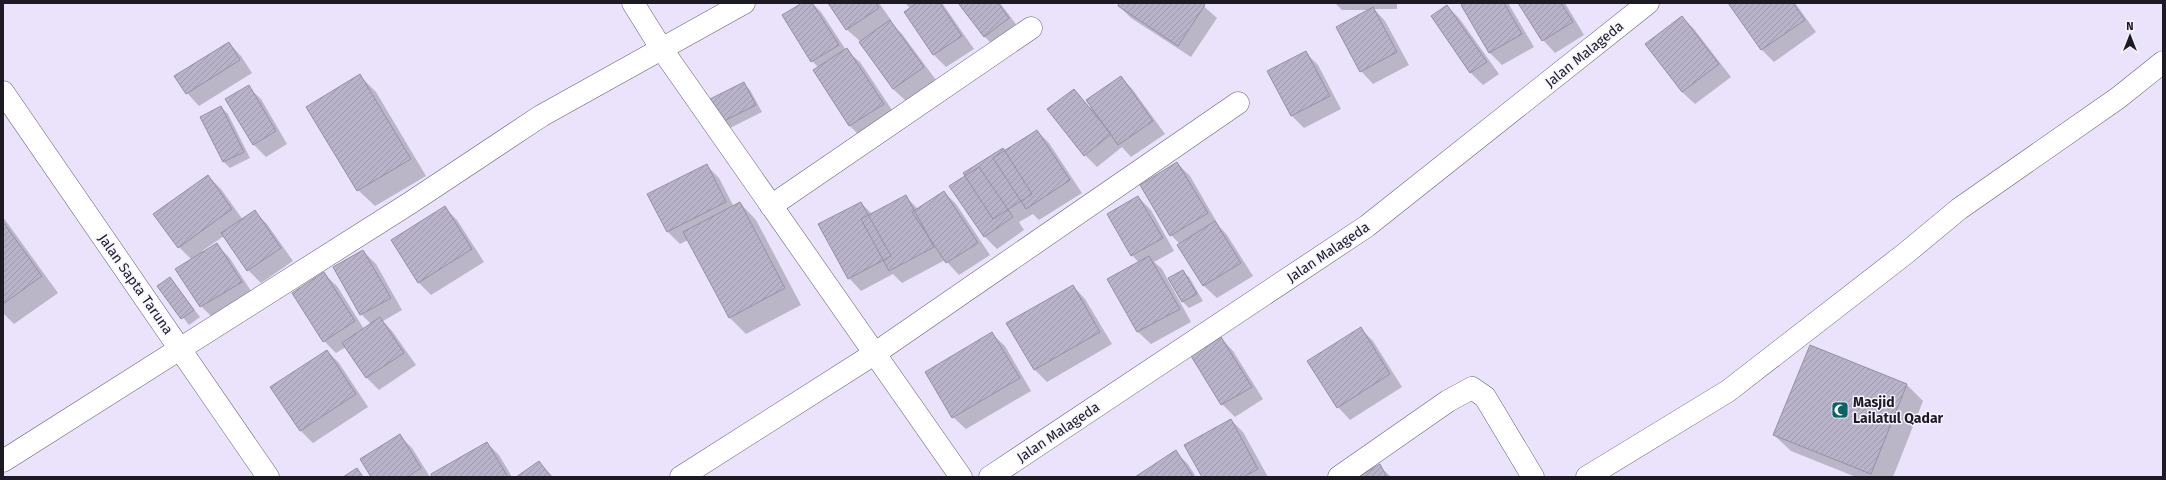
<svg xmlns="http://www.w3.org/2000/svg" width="2166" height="480" font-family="'Fira Sans',sans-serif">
  <defs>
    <pattern id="building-hatch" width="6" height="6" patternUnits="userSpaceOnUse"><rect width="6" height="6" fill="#b9b3ca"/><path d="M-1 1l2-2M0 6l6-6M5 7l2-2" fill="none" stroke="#9f99ad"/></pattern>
  </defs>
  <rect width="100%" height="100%" fill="#eae3fb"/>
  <!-- shadow -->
  <path fill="#0003" d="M803,3H812L821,12L846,50L860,62L896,116L862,138L850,126L814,71L819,68L812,61Z
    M829,3H879L891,20L889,21L902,34L936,80L906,101L893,89L860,41L846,29Z
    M905,3H942L974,49L946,67L934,55L905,12L911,9Z
    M959,3H1000L1021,31L997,49L984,36Z
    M1121,3H1200L1217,18L1191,57L1131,18L1119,6Z
    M1335,3H1397V9H1374L1385,21L1409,65L1373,84L1361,71L1370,10H1342Z
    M1466,3H1508L1534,47L1502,65L1489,52Z
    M1520,3H1565L1584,35L1555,53L1543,40Z
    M1729,3H1795L1816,32L1774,62L1762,50Z
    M1447,6L1459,18L1499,74L1483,85L1471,73L1432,16Z
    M1682,17L1694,29L1731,77L1695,104L1682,92Z
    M229,43L241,56L252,73L199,106L187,93Z
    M1306,53L1318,65L1341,109L1304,128L1292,116L1269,72Z
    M360,76L376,92L426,176L375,206L358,190Z
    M1121,77L1133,90L1165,134L1131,157L1122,147L1097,167L1085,155L1074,90L1090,108Z
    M743,83L750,90L762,112L726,130L719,124Z
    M248,87L261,99L287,144L266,157L254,145L227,99Z
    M221,107L228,114L250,158L230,168L224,162L202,117Z
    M1037,131L1049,143L1082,193L1039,220L1033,214L1019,222L1024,230L997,249L984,236L965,173Z
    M1177,163L1190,176L1219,226L1227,235L1253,276L1217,298L1204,286L1179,245L1180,244L1171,235Z
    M706,165L719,178L734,207L740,203L756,220L801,305L746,334L729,317L688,240L680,244L668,232L649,195Z
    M208,176L221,189L243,220L255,212L267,224L293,261L261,283L248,270L224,236L202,251L203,253L216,244L229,257L253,294L214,319L201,306L177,269L192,260L179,247Z
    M944,192L956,204L990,255L959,275L945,260L902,283L893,274L861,291L849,278L861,203L872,214L906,197L918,209Z
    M1138,197L1151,210L1174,251L1154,262L1162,269L1191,322L1151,344L1138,332L1109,280L1139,263L1132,255Z
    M445,208L457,220L484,262L431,295L419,283L392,241Z
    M3,217L58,293L14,324L3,313Z
    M363,251L376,264L402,310L383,321L392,331L416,365L379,390L367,378L346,347L336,353L324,341V274L337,286L364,329L371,324L361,314Z
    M1182,271L1189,277L1203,301L1189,308L1183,302L1169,278Z
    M170,278L200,317L189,325L158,286Z
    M1073,286L1085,299L1112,344L1047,382L1034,369Z
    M1360,328L1373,341L1402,387L1350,420L1338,407Z
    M992,334L1005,346L1031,391L966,429L953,417Z
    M1221,338L1233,351L1263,399L1235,417L1222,404Z
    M1810,346L1907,385L1923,401L1893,477H1856L1791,451L1774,435Z
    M327,351L339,363L368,407L313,443L300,430Z
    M1231,420L1243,432L1268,477H1203Z
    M400,436L412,448L430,477H372Z
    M487,443L499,455L512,477H433Z
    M1175,452L1188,464L1196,477H1137Z
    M539,462L553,477H518Z
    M1379,466L1391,477H1360Z"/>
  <!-- building -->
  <path fill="url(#building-hatch)" stroke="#9690a6" d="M802,3H812L839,45L811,62L782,15Z
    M828,3H876L879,8L846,30Z
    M917,3H940L962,36L933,55L904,12Z
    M958,3H998L1009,18L984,37Z
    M1119,3H1202L1205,5L1178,46L1118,6Z
    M1465,3H1504L1522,34L1489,53L1461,5Z
    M1518,3H1561L1573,22L1542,41Z
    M1728,3H1793L1805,20L1761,50Z
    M1447,5L1487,62L1470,73L1431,16Z
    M1373,7L1397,52L1360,72L1336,27Z
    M1682,16L1719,64L1682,92L1645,44Z
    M890,20L924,67L893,89L859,42Z
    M229,42L240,60L186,94L174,76Z
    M847,48L884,104L849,126L813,70Z
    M1306,51L1330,96L1291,116L1267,71Z
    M360,74L411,159L357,191L306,107Z
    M1121,76L1153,121L1118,145L1086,100Z
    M744,82L756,105L718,124L706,101Z
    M249,85L276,131L253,145L225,99Z
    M1074,89L1111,134L1084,156L1047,109Z
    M221,106L244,152L223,162L200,117Z
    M1037,130L1070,180L1026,209L993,158Z
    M1003,148L1032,194L993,219L963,173Z
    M1177,162L1208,213L1170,236L1140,185Z
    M707,164L726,202L667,232L647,194Z
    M979,167L1013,217L984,237L949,186Z
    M208,175L232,209L178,248L153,214Z
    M944,191L978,243L946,263L912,212Z
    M906,195L934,247L889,271L861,219Z
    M1138,196L1163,238L1131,256L1107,214Z
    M740,202L785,288L729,318L683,232Z
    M861,202L891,256L848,279L818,224Z
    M445,206L472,249L418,283L391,240Z
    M255,210L281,248L247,271L221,233Z
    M1215,221L1241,263L1203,286L1177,245Z
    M3,222L42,276L3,304Z
    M217,243L242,282L200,307L175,269Z
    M363,250L391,298L360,315L333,267Z
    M1149,256L1180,309L1137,332L1107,279Z
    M1183,270L1197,294L1182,302L1168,278Z
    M324,272L355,321L323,342L292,293Z
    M170,277L194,310L181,319L157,286Z
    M1073,285L1100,332L1034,370L1006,323Z
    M380,317L404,353L366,378L342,343Z
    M1361,327L1390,374L1337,408L1307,361Z
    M992,332L1020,378L952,418L925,372Z
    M1221,337L1252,387L1221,405L1191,356Z
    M1810,345L1907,384L1871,474L1773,435Z
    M327,350L356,394L300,431L270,387Z
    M1231,419L1258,469L1243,477H1202L1184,445Z
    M400,434L421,468L407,477H371L360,459Z
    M487,442L508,477H432L431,474Z
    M1176,450L1193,477H1135Z
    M539,461L551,477H516Z
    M1380,464L1387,477H1358Z
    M357,468L363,477H343Z"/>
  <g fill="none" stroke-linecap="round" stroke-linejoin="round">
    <!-- street casing -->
    <g stroke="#655f73" stroke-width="23">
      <path id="street" d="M633,3L661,48L961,477
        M771,206L1031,28
        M3,461L410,203L541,116L744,3
        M681,477L874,354L1238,103
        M990,477L1367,226L1648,3
        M1339,477L1448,401L1472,388L1485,397L1533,477
        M1587,477L1728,391L1906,253L1959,209L2118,98L2163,62"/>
    </g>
    <!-- secondary casing -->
    <g stroke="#655f73" stroke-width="23">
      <path id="secondary" d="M3,92L268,477"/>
    </g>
    <!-- street -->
    <use href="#street" stroke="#fff" stroke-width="22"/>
    <!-- secondary -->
    <use href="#secondary" stroke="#fff" stroke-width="22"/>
  </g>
  <!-- icons -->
  <defs>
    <g id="mosque-square" transform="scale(0.9)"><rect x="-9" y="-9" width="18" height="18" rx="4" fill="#116266" stroke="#f5f3fd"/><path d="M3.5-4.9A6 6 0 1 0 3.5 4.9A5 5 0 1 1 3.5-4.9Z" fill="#fff"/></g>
  </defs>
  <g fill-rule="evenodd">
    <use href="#mosque-square" x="1840" y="410"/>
  </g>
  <g text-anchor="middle" stroke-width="3" stroke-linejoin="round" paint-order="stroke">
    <!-- street labels -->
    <g font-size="14" fill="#1d1a23" stroke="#f5f3fd">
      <text transform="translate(1584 54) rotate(-39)" y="5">Jalan Malageda</text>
      <text transform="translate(1328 252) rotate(-34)" y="5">Jalan Malageda</text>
      <text transform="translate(136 284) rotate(55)" y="5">Jalan Sapta Taruna</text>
      <text transform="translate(1058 432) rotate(-34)" y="5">Jalan Malageda</text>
    </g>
    <!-- poi labels -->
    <g font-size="14" font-weight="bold" fill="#1d1a23" stroke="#f5f3fd" text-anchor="start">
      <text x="1853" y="407">Masjid<tspan x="1853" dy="16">Lailatul Qadar</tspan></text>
    </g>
  </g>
  <!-- border -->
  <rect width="2166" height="480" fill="none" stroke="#1d1a23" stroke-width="8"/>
  <!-- north arrow -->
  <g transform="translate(2130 36)" stroke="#f5f3fd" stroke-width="3" paint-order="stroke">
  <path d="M0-3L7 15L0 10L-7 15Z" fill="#1d1a23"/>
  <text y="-6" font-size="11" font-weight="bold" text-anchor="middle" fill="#1d1a23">N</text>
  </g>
</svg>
